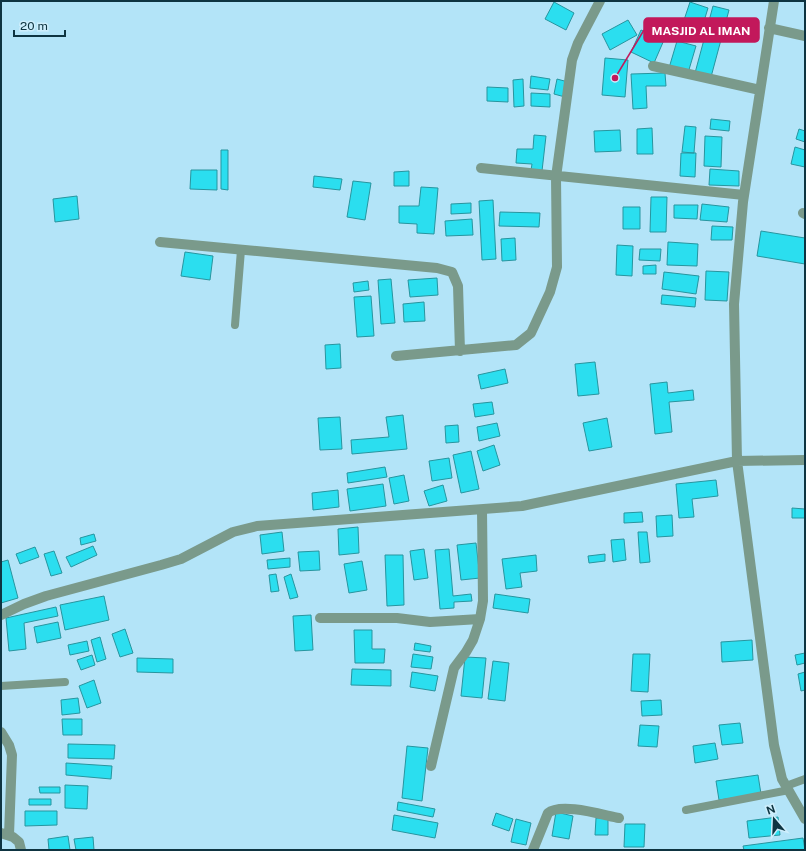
<svg xmlns="http://www.w3.org/2000/svg" width="806" height="851" font-family="'Public Sans',sans-serif">
  <rect width="100%" height="100%" fill="#b3e4f8"/>
  <!-- building -->
  <path fill="#2bdeef" stroke="#27959f" d="M554,2L574,13L566,30L545,19Z
    M690,2L708,8L698,41L679,35Z
    M713,6L729,10L711,77L695,73Z
    M628,20L637,35L610,50L602,34Z
    M641,30L664,40L654,63L631,52Z
    M677,41L696,46L688,73L669,68Z
    M605,58L628,60L625,97L602,95Z
    M665,73L666,86H646L647,108L633,109L631,74Z
    M531,76L550,79L548,90L530,88Z
    M523,79L524,106L514,107L513,80Z
    M557,79L568,82L565,97L554,94Z
    M487,87L508,88V102L487,101Z
    M531,93L550,94V107L531,106Z
    M711,119L730,121L729,131L710,129Z
    M685,126L696,127L694,153L682,152Z
    M652,128L653,154H637V129Z
    M799,129L805,131V142L796,139Z
    M620,130L621,151L595,152L594,131Z
    M534,135L546,136L542,171L531,170L532,164L516,163L517,149H533Z
    M705,136L722,137L721,167L704,166Z
    M795,147L805,150V167L791,164Z
    M221,150H228V190L221,189Z
    M681,153H696L695,177L680,176Z
    M710,169L739,171V186L709,185Z
    M191,170H217V190L190,189Z
    M409,171V186H394V172Z
    M314,176L342,179L340,190L313,187Z
    M353,181L371,183L365,220L347,217Z
    M421,187L438,188L434,234L417,233V224L399,223V206H419Z
    M77,196L79,219L55,222L53,199Z
    M651,197H667L666,232H650Z
    M493,200L496,259L482,260L479,201Z
    M471,203V213L451,214V204Z
    M702,204L729,207L727,222L700,220Z
    M674,205H698L697,219L674,218Z
    M623,207H640V229H623Z
    M500,212L540,213L539,227L499,226Z
    M472,219L473,235L446,236L445,221Z
    M712,226L733,227L732,240H711Z
    M761,231L805,238V264L757,256Z
    M515,238L516,260L502,261L501,239Z
    M668,242L698,244L697,266L667,265Z
    M617,245L633,246L632,276L616,275Z
    M640,249H661L660,261L639,260Z
    M185,252L213,256L210,280L181,276Z
    M656,265V274H643V266Z
    M706,271L729,272L727,301L705,300Z
    M664,272L699,276L696,294L662,289Z
    M437,278L438,295L410,297L408,280Z
    M391,279L395,323L381,324L378,280Z
    M368,281L369,290L354,292L353,283Z
    M662,295L696,298L695,307L661,304Z
    M371,296L374,336L357,337L354,297Z
    M424,302L425,321L404,322L403,304Z
    M340,344L341,368L326,369L325,345Z
    M595,362L599,394L578,396L575,364Z
    M505,369L508,383L481,389L478,375Z
    M667,382L668,393L693,390L694,400L669,402L672,432L655,434L650,384Z
    M492,402L494,414L475,417L473,404Z
    M403,415L407,449L352,454L351,440L389,437L386,417Z
    M340,417L342,449L320,450L318,418Z
    M607,418L612,447L589,451L583,423Z
    M497,423L500,436L479,441L477,427Z
    M458,425L459,442L446,443L445,426Z
    M494,445L500,465L483,471L477,451Z
    M471,451L479,489L461,493L453,455Z
    M449,458L452,478L432,481L429,461Z
    M385,467L387,477L348,483L347,473Z
    M404,475L409,501L394,504L389,478Z
    M716,480L718,496L692,499L694,517L679,518L676,484Z
    M383,484L386,506L350,511L347,489Z
    M443,485L447,501L429,506L424,491Z
    M338,490L339,507L313,510L312,493Z
    M792,508L805,509V518H792Z
    M642,512L643,522L624,523V513Z
    M672,515L673,536L657,537L656,516Z
    M358,527L359,553L339,555L338,529Z
    M282,532L284,551L262,554L260,535Z
    M638,532H647L650,562L640,563Z
    M94,534L96,541L81,545L80,538Z
    M624,539L626,560L613,562L611,540Z
    M476,543L480,578L461,580L457,545Z
    M93,546L97,555L71,567L66,557Z
    M35,547L39,557L20,564L16,554Z
    M424,549L428,578L414,580L410,551Z
    M449,549L453,596L471,594L472,601L454,602V608L440,609L435,550Z
    M54,551L62,573L51,576L44,554Z
    M319,551L320,570L300,571L298,552Z
    M605,554V561L589,563L588,556Z
    M385,555H403L404,605L387,606Z
    M536,555L537,571L520,573L522,587L506,589L502,559Z
    M290,558V567L268,569L267,560Z
    M8,560L18,598L1,603V562Z
    M362,561L367,590L349,593L344,564Z
    M276,574L279,591L271,592L269,575Z
    M291,574L298,597L290,599L284,577Z
    M495,594L530,599L528,613L493,608Z
    M104,596L109,620L65,630L60,605Z
    M56,607L58,616L24,623L26,649L9,651L6,618Z
    M311,615L313,650L295,651L293,616Z
    M58,622L61,638L37,643L34,627Z
    M125,629L133,653L120,657L112,634Z
    M354,630H372V649H385L384,663H355Z
    M100,637L106,659L97,662L91,640Z
    M752,640L753,660L722,662L721,642Z
    M87,641L89,651L70,655L68,645Z
    M415,643L431,646L430,652L414,650Z
    M805,653V663L797,665L795,655Z
    M413,654L433,657L431,669L411,667Z
    M633,654H650L648,692L631,691Z
    M92,655L95,665L81,670L77,660Z
    M465,657L486,658L482,698L461,696Z
    M137,658L173,659V673L137,672Z
    M493,661L509,663L505,701L488,699Z
    M352,669L391,670V686L351,685Z
    M412,672L438,676L435,691L410,687Z
    M805,672V690L801,691L798,674Z
    M94,680L101,703L87,708L79,686Z
    M78,698L80,713L62,715L61,700Z
    M661,700L662,715L642,716L641,701Z
    M62,719H82V735H63Z
    M740,723L743,743L722,745L719,725Z
    M640,725L659,726L657,747L638,746Z
    M715,743L718,759L695,763L693,746Z
    M68,744L115,745L114,759L68,758Z
    M407,746L428,748L422,801L402,798Z
    M66,763L112,766L111,779L66,775Z
    M758,775L761,794L719,800L716,781Z
    M65,785L88,786L87,809L65,808Z
    M39,787H60V793H40Z
    M29,799H51V805H29Z
    M398,802L435,809L433,817L397,810Z
    M25,811H57V825L25,826Z
    M556,812L573,816L569,839L552,836Z
    M496,813L513,819L509,831L492,825Z
    M394,815L438,823L435,838L392,830Z
    M778,817L780,835L749,838L747,821Z
    M596,818H608V835H595Z
    M516,819L531,823L526,845L511,842Z
    M625,824H645L644,847H624Z
    M68,836L70,850H49L48,839Z
    M93,837L94,850H76L74,839Z
    M803,838L805,850H744L743,846Z"/>
  <g fill="none" stroke-linecap="round" stroke-linejoin="round">
    <!-- lane -->
    <path stroke="#7a9a8b" stroke-width="8" d="M235,325L241,250
      M1,686L65,682
      M786,786L805,779
      M686,810L789,790"/>
    <!-- street -->
    <path stroke="#7a9a8b" stroke-width="10" d="M774,1L743,202L734,304L737,461L774,745L782,779L805,819
      M769,28L805,36
      M653,66L760,90
      M481,168L744,195
      M803,213L805,214
      M160,242L437,268L452,272L458,286L460,351
      M396,356L516,345L531,333L550,292L557,267L556,177L572,60L578,43L600,1
      M1,615L24,604L46,596L161,565L181,559L233,532L257,526L522,506L737,461L805,460
      M320,618H397L430,622L480,619
      M1,732L9,745L12,755L9,835
      M431,766L454,668L466,652L473,640L480,619L483,601L482,510
      M1,833L13,837L19,842L21,850
      M533,850L548,813C561,802 603,815 619,818"/>
  </g>
  <!-- callouts -->
  <path fill="none" stroke="#c2185b" stroke-width="1.5" d="M615 78L644 30"/>
  <circle fill="#c2185b" stroke="#ceeefc" stroke-width="1.5" cx="615" cy="78" r="4"/>
  <rect fill="#c2185b" stroke="#c2185b" stroke-width="1.5" x="644" y="18" width="115" height="24" rx="4"/>
  <g font-size="12" text-anchor="middle" font-weight="bold" fill="#fff">
    <text x="701" y="35">MASJID AL IMAN</text>
  </g>
  <!-- border -->
  <rect width="806" height="851" fill="none" stroke="#0e3441" stroke-width="4"/>
  <!-- north arrow -->
  <g transform="translate(774 819) rotate(341)" stroke="#ceeefc" stroke-width="3" paint-order="stroke">
  <path d="M0-3L7 15L0 10L-7 15Z" fill="#0e3441"/>
  <text y="-6" font-size="11" font-weight="bold" text-anchor="middle" fill="#0e3441">N</text>
  </g>
  <!-- scale -->
  <path d="M14 30v6h51v-6" fill="none" stroke="#0e3441" stroke-width="2"/>
  <text x="20" y="30" font-size="12" fill="#0e3441" stroke="#ceeefc" stroke-width="3" paint-order="stroke">20 m</text>
</svg>
